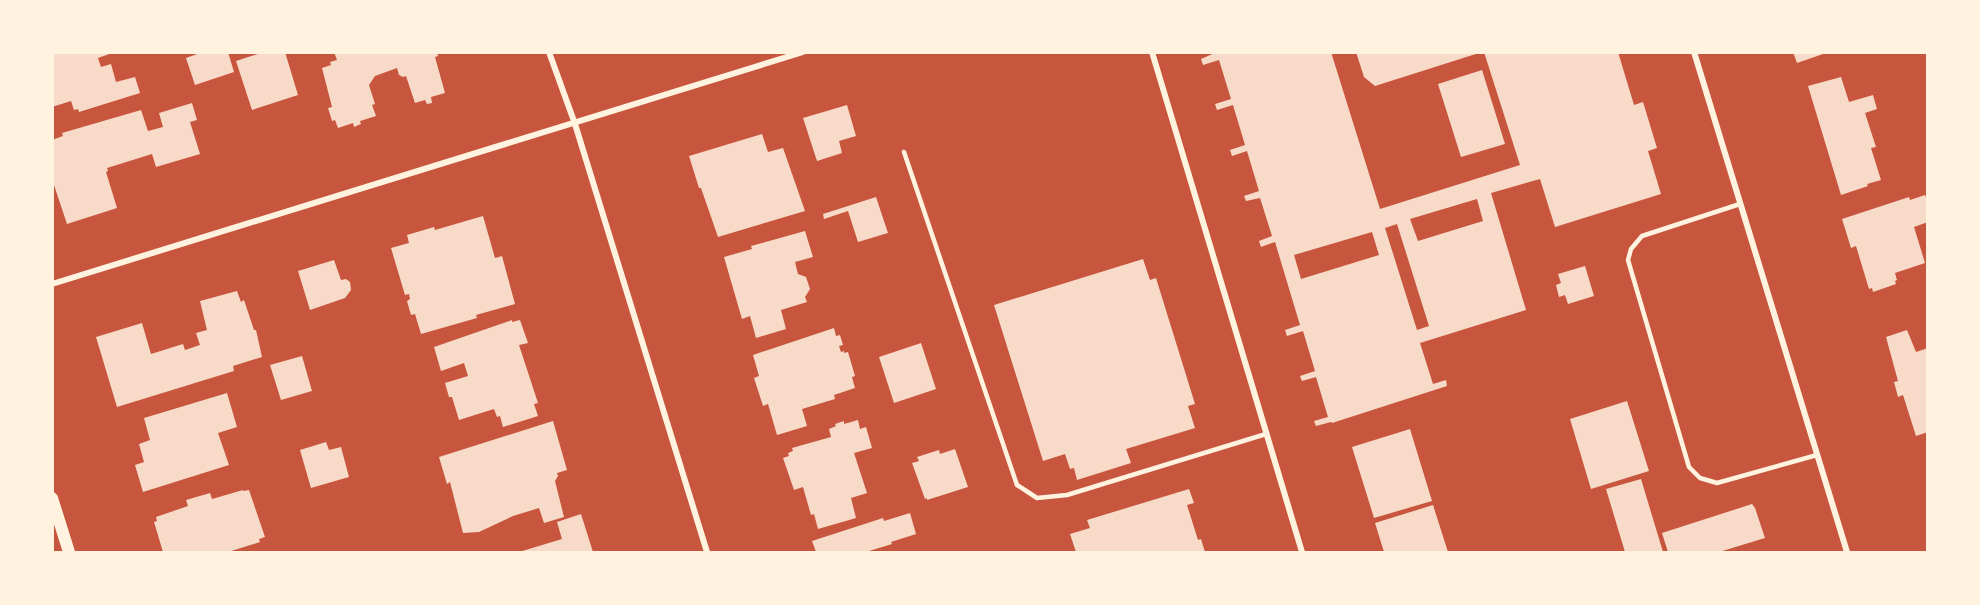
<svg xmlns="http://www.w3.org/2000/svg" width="1980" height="605" font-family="'Work Sans',sans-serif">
  <rect width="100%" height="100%" fill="#c8553d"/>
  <!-- building -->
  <path fill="#f7dbc8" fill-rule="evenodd" d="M52,52H115L98,58L101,67L111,64L116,82L135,77L140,93L79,112L78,109L74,110L71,101L52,107Z
    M203,52H228L234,72L195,85L186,58Z
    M264,52H285L298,95L252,110L236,61Z
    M334,52H437L438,56L435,57L445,93L431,97L432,103L427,104L425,100L415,103L406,76L403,77L399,75L397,68L375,76L369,85L375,104L372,105L376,116L360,121L361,124L354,127L353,123L338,128L335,120L332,121L328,108L332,107L322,68L331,65L330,62L337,60Z
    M1217,52H1331L1380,209L1520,165L1484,52H1618L1634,105L1643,102L1657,148L1648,151L1661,194L1555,227L1540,179L1491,193L1526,310L1420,343L1433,384L1446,380L1447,386L1332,423L1331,422L1316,426L1314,421L1328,417L1316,377L1302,381L1300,376L1315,371L1303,331L1287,336L1285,330L1300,325L1275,242L1261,247L1259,241L1272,236L1260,198L1246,201L1244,196L1259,191L1247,151L1232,156L1230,150L1245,145L1233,105L1217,110L1215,104L1231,99L1219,60L1203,65L1201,59ZM1477,199L1483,221L1418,241L1410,219ZM1397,224L1429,326L1417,330L1385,228ZM1372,232L1379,255L1301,279L1294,255Z
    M1356,52H1479V53L1375,86L1364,77Z
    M1793,52H1826V53L1797,63Z
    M1482,70L1505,144L1461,157L1438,84Z
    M1841,77L1849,102L1873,95L1877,109L1865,113L1876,147L1871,148L1881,180L1867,184L1868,186L1841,195L1808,86Z
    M192,103L197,120L190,122L200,154L156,167L152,154L107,168L108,171L106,172L117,208L67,224L52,179V140L63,136L62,133L141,110L148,131L163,127L159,113Z
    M847,105L856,136L839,141L842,153L817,161L803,118Z
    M762,134L768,152L783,148L805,211L718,237L701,188H699L689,156Z
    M1925,195L1928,202V222L1914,227L1925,263L1895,273L1897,280L1895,281L1896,284L1873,292L1872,288L1869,289L1856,246L1851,248L1842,219L1909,197L1910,200Z
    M876,197L888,233L858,242L848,211L824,219L823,214Z
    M483,216L495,258L502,256L515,304L476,315L477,318L421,334L415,314L411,315L407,301L410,299L409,294L405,295L391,248L409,243L407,235L434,227L435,230Z
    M805,231L813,257L795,262L798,274L806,277L810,289L805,297L807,302L781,310L786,329L756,338L750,316L742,319L724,257L752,249L751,246Z
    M1143,259L1150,280L1156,278L1195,404L1188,406L1195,428L1126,449L1131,463L1077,480L1074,468L1070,469L1065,454L1043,461L994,305Z
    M334,260L341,280L346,279L350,282L351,290L345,298L310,310L298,271Z
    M1585,266L1594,296L1568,304L1565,295L1559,297L1556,285L1561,283L1558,274Z
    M237,291L241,302L244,300L254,330H256L262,357L233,366L234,371L117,407L96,337L142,323L151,354L183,344L185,350L200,345L196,333L207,330L200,301Z
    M512,320V322L520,320L528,343L519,345L538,403L534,404L538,416L503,427L500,416L497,417L494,409L459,420L452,397H449L445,383L468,376L464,363L441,371L434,347Z
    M834,328L836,336L840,335L843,345L839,346L841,352L844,351V353L848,352L855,376L852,377L855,388L834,395L835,399L802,409L807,426L777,435L768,404L763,406L754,378L759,376L753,355Z
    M1907,330L1916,352L1928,348V432L1916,436L1903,395L1898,397L1894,382L1898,381L1886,337Z
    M921,343L936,389L894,403L879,357Z
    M302,356L312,391L281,400L270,365Z
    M227,393L237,427L218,433L229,465L143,492L135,465L144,462L139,444L150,440L144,418Z
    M1627,401L1649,471L1591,489L1570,419Z
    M858,420L860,429L866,427L872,448L854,453L867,493L851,498L856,518L818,529L814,514L811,515L803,487L794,490L783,458L789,456L788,453L793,451L792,448L831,437L829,429L836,426L835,424L844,421V424Z
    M553,421L567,470L557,473L558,476L555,481L564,517L544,523L539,508L513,516L479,532L463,533L450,482L447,484L439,457Z
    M1410,429L1432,501L1374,518L1352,447Z
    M326,442L329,450L341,447L349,477L311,488L300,450Z
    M955,449L968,487L927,500V498L925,499L912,463L919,461L917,457L939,450L940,454Z
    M1641,479L1663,552H1625L1606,489Z
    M1189,489L1194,503L1187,505L1198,540L1201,539L1205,552H1076L1070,534L1090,528L1087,520Z
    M243,490V491L249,490L265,537L259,539L260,542L228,552H163L154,522L157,521L156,517L188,506L186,500L210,493L212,499Z
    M1752,504L1755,508L1765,538L1719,552H1668L1662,533Z
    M1433,505L1448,552H1384L1375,523Z
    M910,513L916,534L891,542L892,544L869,551L870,552H816L812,541L883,518L884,521Z
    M581,514L593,552H519L562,539L557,522Z"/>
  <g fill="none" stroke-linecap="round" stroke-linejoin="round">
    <!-- service -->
    <path stroke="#fff3e0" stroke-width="4.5" d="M904,152L1017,485L1037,498L1067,495L1266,434
      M1740,204L1642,236L1631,249L1628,260L1689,467L1700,478L1717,483L1817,455"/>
    <!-- minor -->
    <path stroke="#fff3e0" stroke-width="6" d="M549,52L575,124L707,552
      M1152,52L1302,552
      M1694,52L1847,552
      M52,284L803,52"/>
    <!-- secondary -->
    <path stroke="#fff3e0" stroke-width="12" d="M52,498L69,552"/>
  </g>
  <!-- border -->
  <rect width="1980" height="605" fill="none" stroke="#fff3e0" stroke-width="108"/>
</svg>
